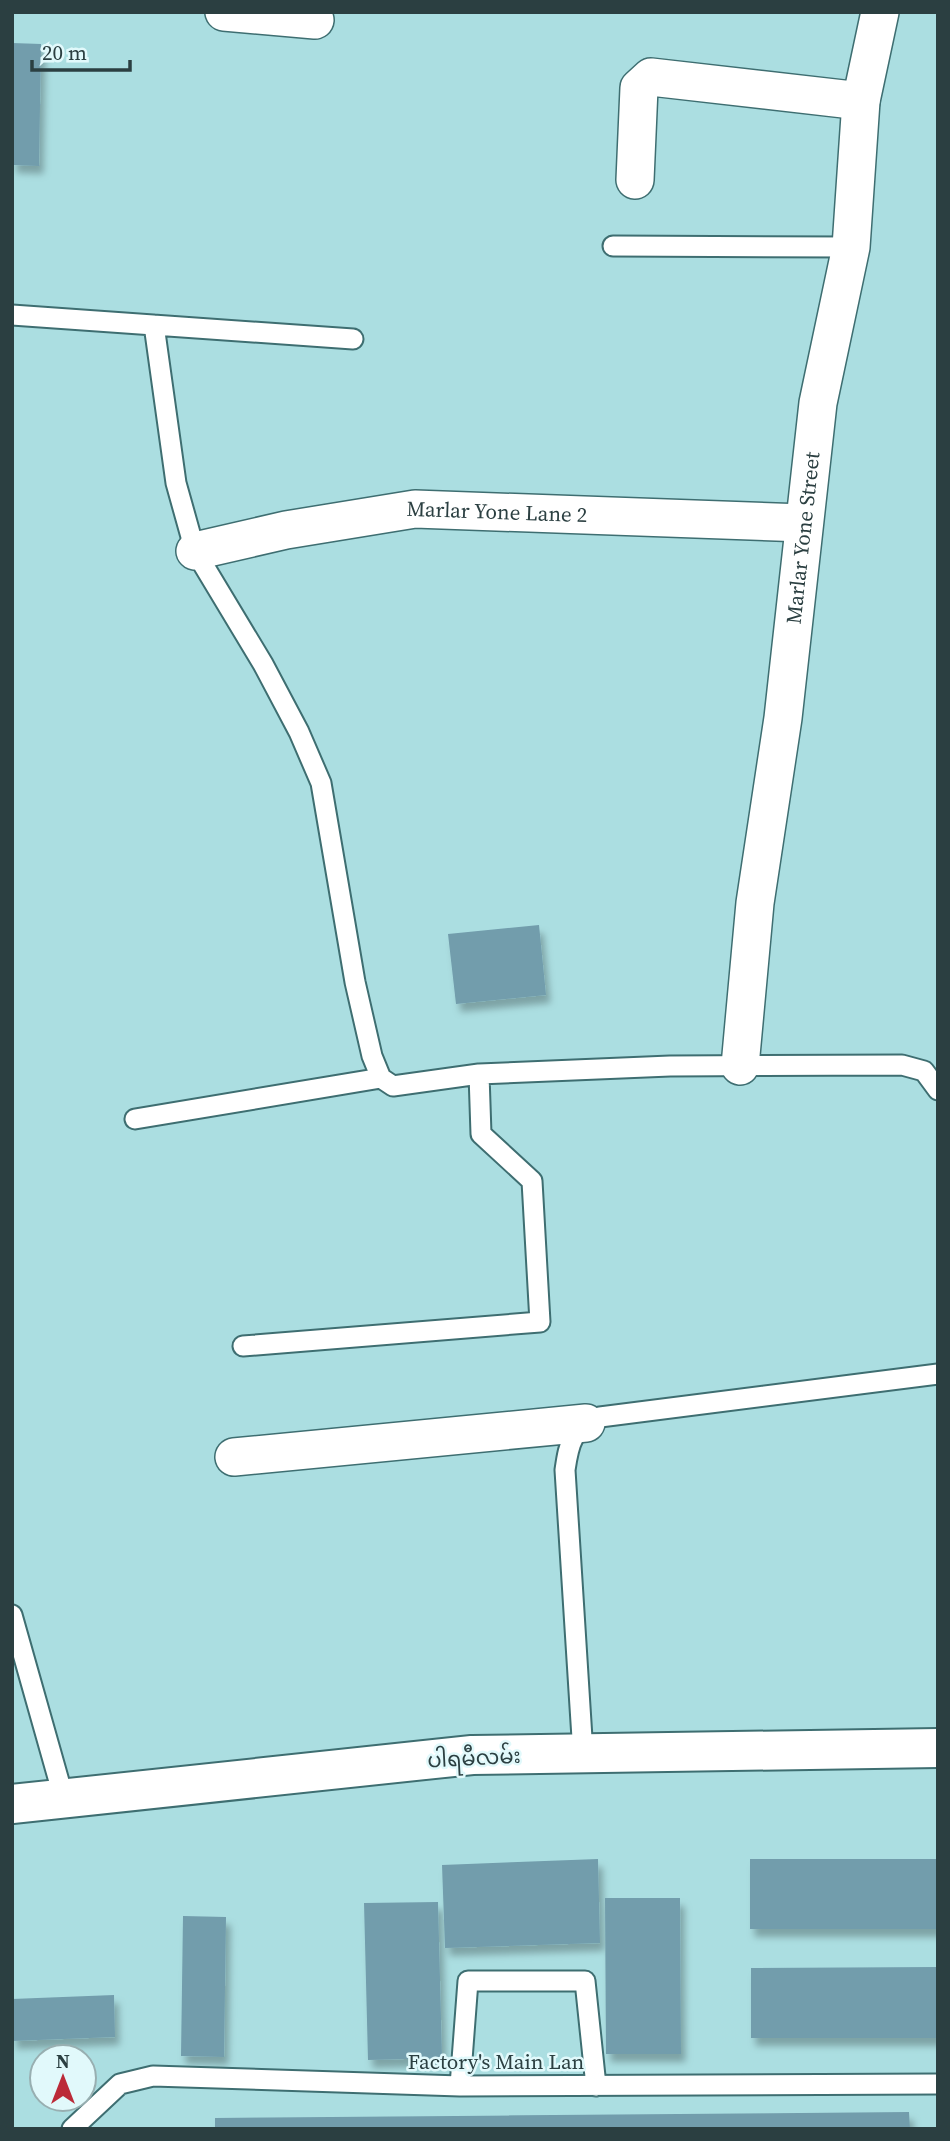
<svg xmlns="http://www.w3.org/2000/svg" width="950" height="2141" font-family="'Source Serif 4','Noto Sans Myanmar',serif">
  <defs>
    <filter id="shadow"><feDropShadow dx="4.5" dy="8" stdDeviation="3.5" flood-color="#0004"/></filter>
  </defs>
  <rect width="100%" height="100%" fill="#abdee1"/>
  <!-- building -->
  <path fill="#729dac" filter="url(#shadow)" d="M12,43L41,44L39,166L12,165Z
    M539,925L546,995L456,1004L448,934Z
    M598,1859L600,1943L445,1948L442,1865Z
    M750,1859H938V1929H750Z
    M605,1898H680L681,2054H606Z
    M438,1902L442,2058L368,2060L364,1903Z
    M183,1916L226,1917L224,2057L181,2056Z
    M938,1967V2038H751V1968Z
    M114,1995L115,2037L12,2041V1999Z
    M909,2112L910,2129H215V2118Z"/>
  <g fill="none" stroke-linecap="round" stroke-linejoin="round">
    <!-- service casing -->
    <g stroke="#3e6e71" stroke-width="23">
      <path id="service" d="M613,246L851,247
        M12,315L353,339
        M154,325L176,483L195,551L263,664L299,732L321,783L355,982L372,1056L381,1078L393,1086L479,1074L670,1066L902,1065L924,1071L938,1090
        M135,1119L381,1078
        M243,1346L540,1322L532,1181L481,1134L479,1074
        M12,1615L64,1799
        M583,1754L565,1470C569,1442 572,1429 600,1417L938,1374
        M460,2086L468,1981H585L596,2086
        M72,2129L120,2084L153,2076L460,2086L938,2084"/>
    </g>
    <!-- minor casing -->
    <g stroke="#3e6e71" stroke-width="40">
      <g id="minor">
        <path d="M224,12L315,20"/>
        <path d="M635,180L639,88L651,77L861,101"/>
        <path id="s1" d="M195,551L286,530L415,509L804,523"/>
        <path id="s2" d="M740,1066L755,903L783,718L818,403L851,247L861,101L880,12"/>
        <path d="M234,1457L586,1423"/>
      </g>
    </g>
    <!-- primary casing -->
    <g stroke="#3e6e71" stroke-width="42">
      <path id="primary" d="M12,1804L472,1755L938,1748"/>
    </g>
    <!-- service -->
    <use href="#service" stroke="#fff" stroke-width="19"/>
    <!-- minor -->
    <use href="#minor" stroke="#fff" stroke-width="37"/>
    <!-- primary -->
    <use href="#primary" stroke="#fff" stroke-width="38"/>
  </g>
  <g text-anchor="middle" stroke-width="5" stroke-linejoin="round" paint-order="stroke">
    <!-- street labels -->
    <g font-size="21" fill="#2b3f41" stroke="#e1f9fb">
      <text dy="7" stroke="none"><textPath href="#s1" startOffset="306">Marlar Yone Lane 2</textPath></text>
      <text dy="7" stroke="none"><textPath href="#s2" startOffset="532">Marlar Yone Street</textPath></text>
      <text transform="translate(474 1758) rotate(-3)" y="7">ပါရမီလမ်း</text>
      <text x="496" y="2069">Factory's Main Lan</text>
    </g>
  </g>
  <!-- border -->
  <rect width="950" height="2141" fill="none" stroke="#2b3f41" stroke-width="28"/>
  <!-- north arrow -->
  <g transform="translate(63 2078)"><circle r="33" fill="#e1f9fb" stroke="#98afb1" stroke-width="2"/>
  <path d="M0-5L12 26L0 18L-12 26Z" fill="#bb2a38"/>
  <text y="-10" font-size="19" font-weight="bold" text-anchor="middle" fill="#2b3f41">N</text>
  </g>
  <!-- scale -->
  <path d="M32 60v10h98v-10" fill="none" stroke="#2b3f41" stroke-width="3.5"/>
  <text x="42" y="60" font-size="21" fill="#2b3f41" stroke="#e1f9fb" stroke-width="5" paint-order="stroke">20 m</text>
</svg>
